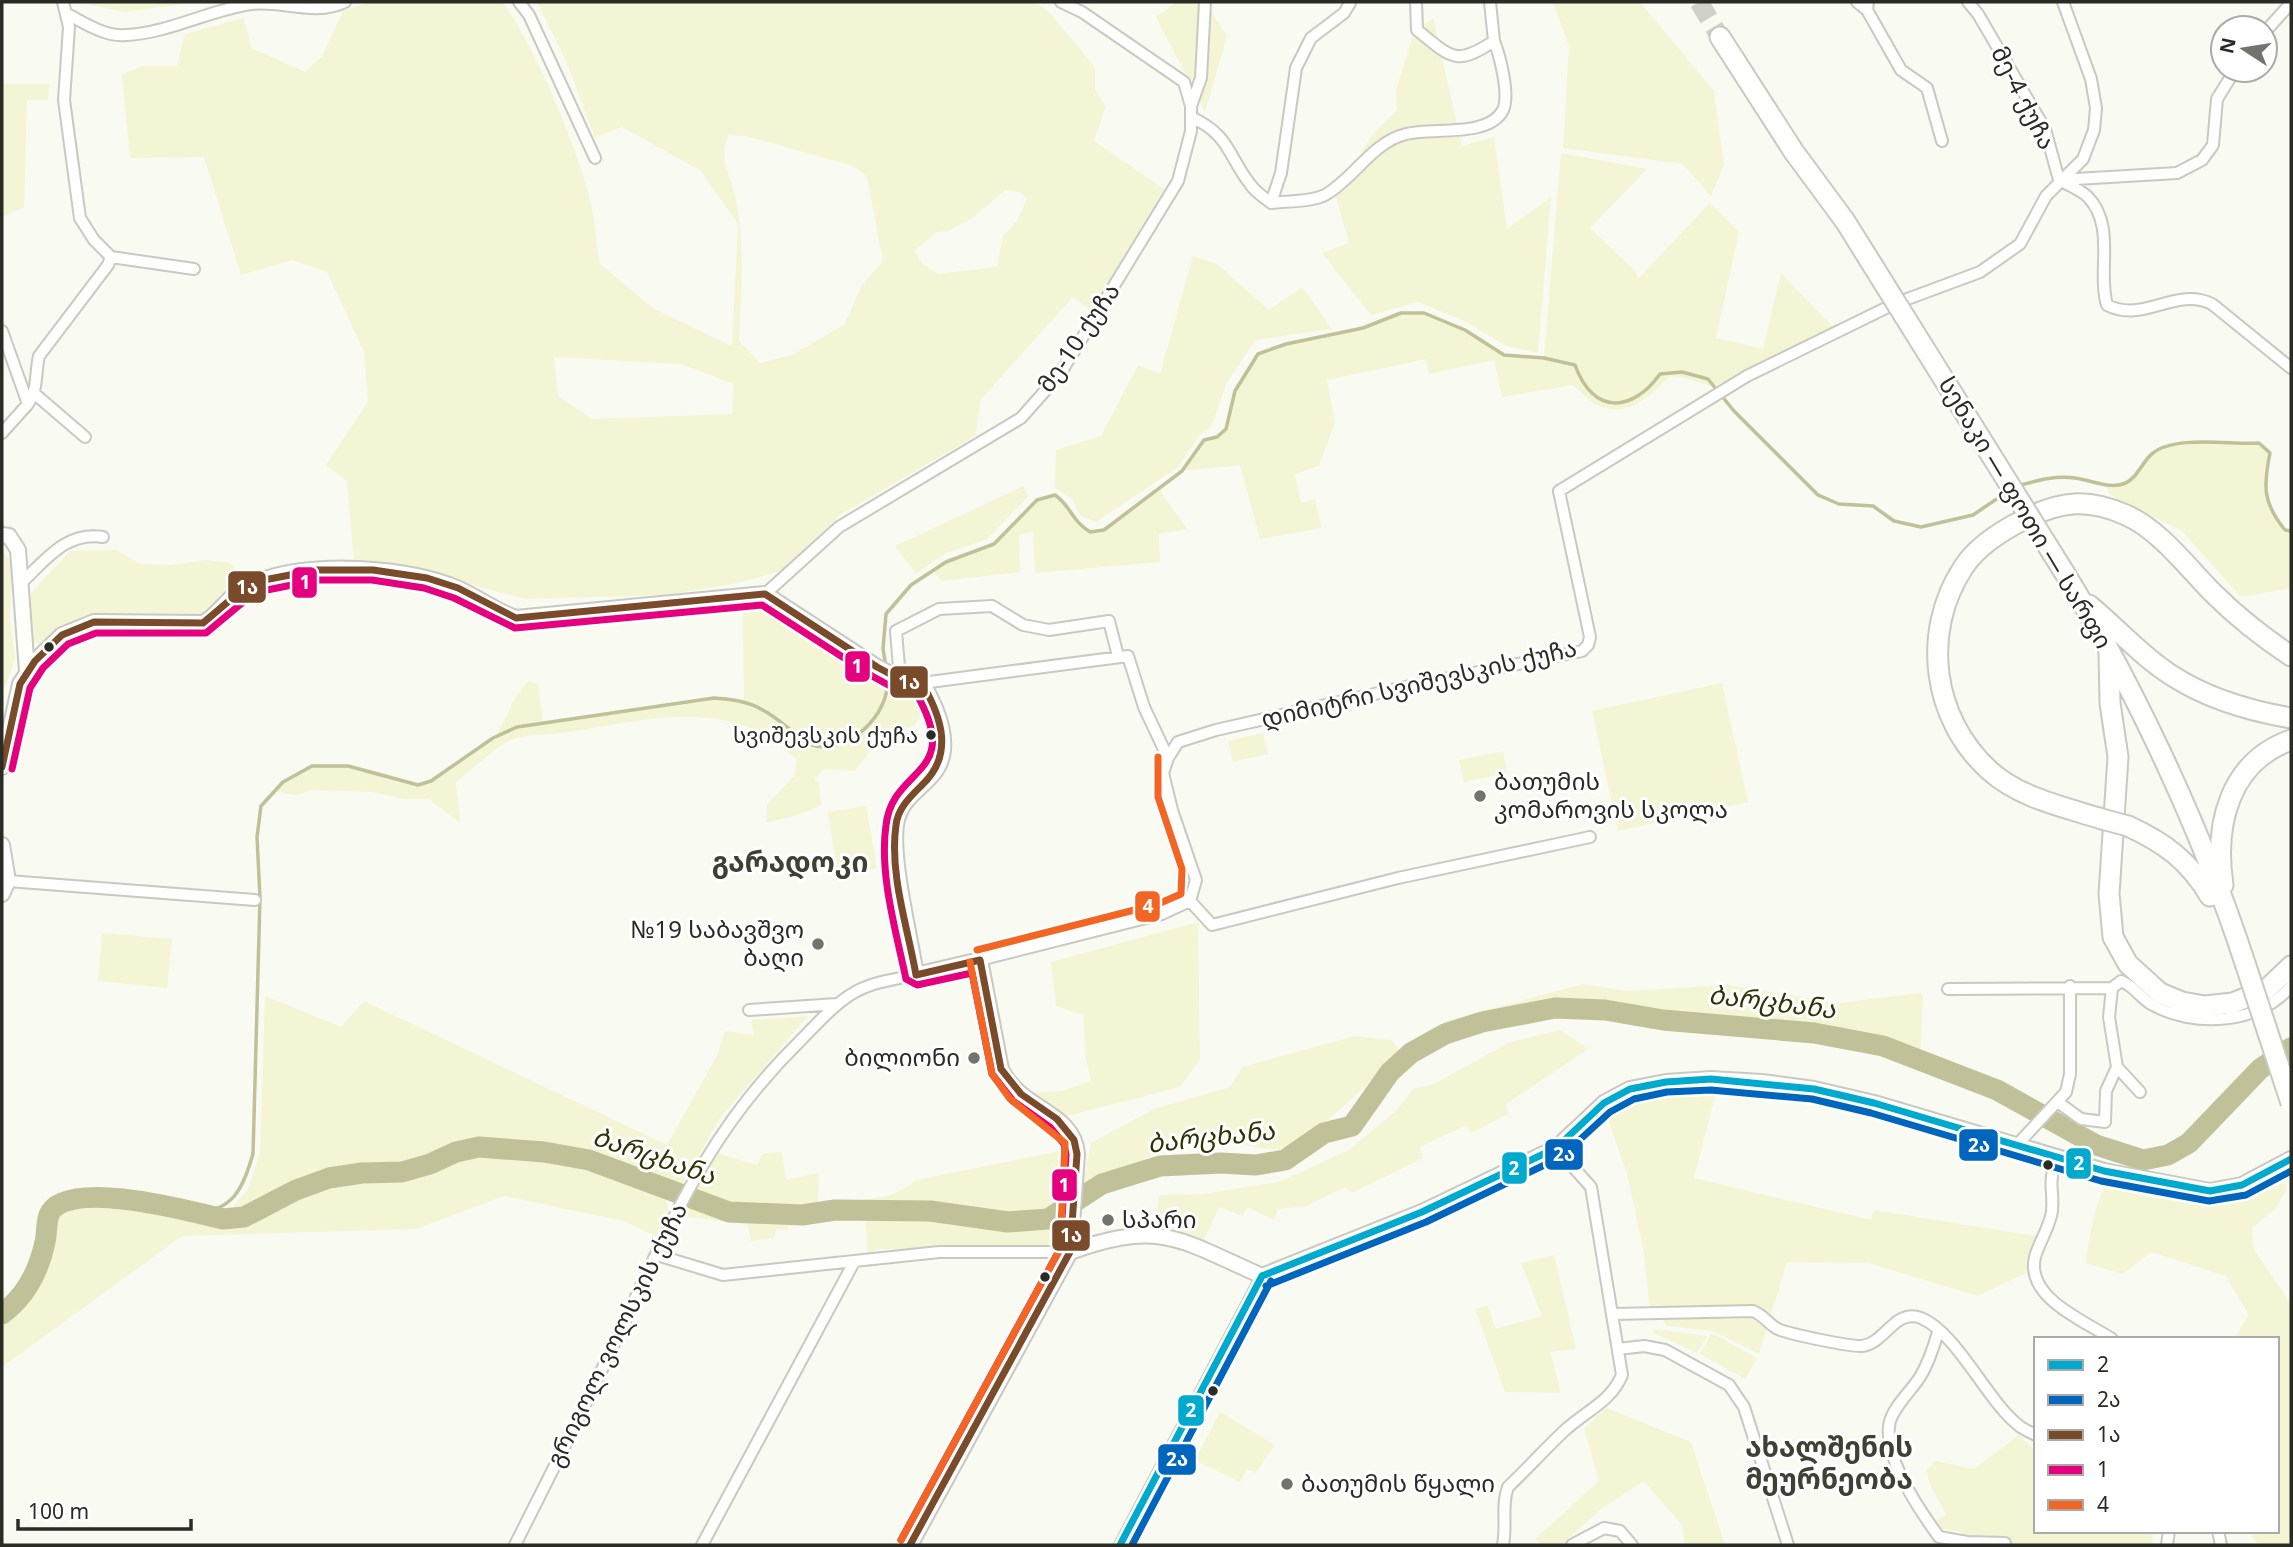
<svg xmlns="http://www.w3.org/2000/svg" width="2293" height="1547" font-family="Georgia,'Noto Sans Georgian',serif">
  <rect width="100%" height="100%" fill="#f9faf2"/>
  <!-- green -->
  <path fill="#f4f5d4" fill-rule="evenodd" d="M77,2H196L125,12Z
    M369,2H502C537,49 572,137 589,195C595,217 596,242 600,264L654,309L732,346L738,224L701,171L622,127L595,138L566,61L537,2H1033L1048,11L1095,67V90L1106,106L1094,141L1164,189L1091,311L1073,297L981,399L975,436L840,515L781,571L738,583L665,595L525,599L406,567L354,560L347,481L326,465L368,402L364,352L327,272L292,260L241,275L204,157L130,158L122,74L144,66H177L185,34L244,18L251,48L305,72L322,56L343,11ZM728,135L746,136L853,166L867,177L883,261L862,285L844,325L792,355L760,363L739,341C741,292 746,244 735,196C730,171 718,161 728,135ZM1005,190L1020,192L1027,199L1017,221L1003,236L997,267L938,274L924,265L914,251L937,232L949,231L972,218ZM554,357L681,364L734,384L732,414L592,419L558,396Z
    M1177,2H1205L1227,36L1205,112L1156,17Z
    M1553,2H1640L1714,91L1724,165L1711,196L1683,164L1563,148L1569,46Z
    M1433,18L1462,146L1494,137L1507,229L1551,197L1538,353L1507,346L1464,321L1418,302L1371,315L1322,253L1349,243L1336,196L1372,135L1397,110L1396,90L1414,33Z
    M2,84H49L48,100H27L24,207L2,217Z
    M1561,153L1647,169L1590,228L1636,272L1638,279L1710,203L1739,232L1716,338L1763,349L1781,273L1833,327L1713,387L1682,377L1670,376C1651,395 1628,418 1599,406C1590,402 1580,391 1573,385L1502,397L1494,360L1429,374L1426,359L1327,380L1335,423L1319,466L1295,474L1301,503L1315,499L1321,528L1260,539L1240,465L1182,471L1204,440L1217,437L1226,429L1235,391L1258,354L1286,344L1363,328L1401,313H1424L1465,330L1504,355L1544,358Z
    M1193,256L1217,264L1269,310L1302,287L1332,329L1255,340L1226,384L1211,428L1201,433L1178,467L1096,522L1079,515L1073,500L1055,488L1056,450L1101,436L1138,365L1160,374Z
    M2207,442L2259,443L2270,453C2263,487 2263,503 2285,530L2291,531V588L2241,597L2182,531L2110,495L2106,485C2140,483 2131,469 2153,452C2166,442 2191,443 2207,442Z
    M1024,486L1028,497L986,540L946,553L916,574L895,546Z
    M1158,488L1187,529L1159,534L1160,562L1035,573L1033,532L1019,535L1020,572L941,581L933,570C952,558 978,557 995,543C1017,525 1026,503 1055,495C1071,507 1070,519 1090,532L1104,530Z
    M117,550L140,564L172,565L207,560L230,563L245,578L220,595L206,614L200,618L87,617L74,621L42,644L32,642L27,632L26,599L70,551Z
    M2,552L12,563L10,620L15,659L5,687L2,684Z
    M769,603L906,685L922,700L923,711L915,725L878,740L855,771L824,769L814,779L819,783L821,805C805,814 785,818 766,823L767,805L794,776L797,760C733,695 650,719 569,732C555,735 522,734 511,740C492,749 473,769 456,782L460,823L429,799H404L373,792L313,790L296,795L274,791C306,757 353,763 394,776C407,781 416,787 429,782C445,774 479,752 492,739C508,723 510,697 529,681L538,684L543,721L714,698L744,700L743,604Z
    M1722,683L1748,802L1618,831L1592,711Z
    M1263,733L1268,754L1233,762L1228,741Z
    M1503,751L1507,773L1464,782L1459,760Z
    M866,806L877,868L838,875L828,812Z
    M1198,922L1200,1059L1180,1087L1063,1117L1031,1093L1062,1091L1091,1081L1086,1059L1083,1015L1056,1006L1051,962Z
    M102,933L172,939L167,988L98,981Z
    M1583,984L1626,991L1728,985L1838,1003L1919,993L1923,996L1920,1057L1889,1044L1815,1027L1736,1017L1555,1001L1441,1032L1443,1022Z
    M265,996L341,1027L364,1001L667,1145L717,1056L725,1031L754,1035L751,1020L808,1016L720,1118L683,1183L663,1188L669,1213L659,1238L624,1221L504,1196L416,1229L182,1236L2,1367V1314C26,1296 39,1271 45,1242C47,1234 46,1223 49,1215C64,1177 190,1211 223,1219L248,1189L260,1152Z
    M1560,1030L1588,1049L1506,1104L1508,1114L1471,1133L1465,1126L1420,1147L1423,1158L1352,1193L1345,1187L1306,1206L1278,1209L1274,1220L1247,1207L1243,1216L1219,1207L1202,1244L1156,1227L1159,1195L1204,1194L1279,1182L1349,1150L1397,1110L1413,1089L1434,1084L1510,1042Z
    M1355,1036L1392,1040L1402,1055L1301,1143L1275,1150L1205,1139L1171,1145L1081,1193L1091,1143L1154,1109L1230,1087L1242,1067Z
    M1716,1092L1694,1178L1871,1220L1874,1210L2036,1236L2026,1273L1978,1296L1868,1263L1787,1262L1759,1354L1713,1331L1667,1326L1649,1303L1644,1253L1627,1173L1605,1111L1660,1097Z
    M1070,1149L1060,1250L876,1249L868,1258L864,1199C885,1198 899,1194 916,1180Z
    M782,1152L786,1180L819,1173L817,1213L789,1215L788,1230L776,1229L774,1238L751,1241L748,1225L684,1216L692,1194L716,1153L757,1165L763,1153Z
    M2281,1178L2287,1189L2276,1208L2252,1228L2254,1250L2291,1304V1545H2258L2248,1531H2277V1339H2234L2249,1315L2226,1276L2151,1252L2123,1274L2085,1263L2095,1211L2104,1188L2161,1199L2237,1200Z
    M1554,1255L1576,1349L1550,1352L1561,1393L1505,1392L1475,1309L1487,1305L1496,1329L1542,1316L1521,1263Z
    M1654,1329L1707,1336L1697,1353L1653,1333Z
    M1712,1333L1757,1358L1745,1379L1700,1354Z
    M1607,1408L1691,1442L1725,1545H1685L1682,1525L1644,1481L1601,1509L1561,1545H1544L1535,1539L1599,1481L1584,1428Z
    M1220,1412L1275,1445L1256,1473L1247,1469L1240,1482L1195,1460Z
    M2019,1435L2036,1452V1531H2153L2152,1545H1972L1961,1532L1928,1526L1946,1515L1929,1482L1927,1470L1935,1461L1974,1469Z"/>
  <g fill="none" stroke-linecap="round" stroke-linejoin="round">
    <!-- stream -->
    <path stroke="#c0c198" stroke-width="3.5" d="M2017,486C2036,481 2055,475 2075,478C2091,480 2107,489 2123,484C2138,479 2142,461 2153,453C2175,435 2232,445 2259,443L2270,453C2263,487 2263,503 2285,530L2291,531
      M886,666L883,649L886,614L911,585L946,562L994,544L1037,500L1055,495C1072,507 1069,518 1090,532L1104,530L1182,471L1204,440L1217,437L1226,429L1235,391L1258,354L1286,344L1363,328L1401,313H1424L1465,330L1504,355L1544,358L1575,365C1593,415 1632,413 1660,374L1682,372L1708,379L1734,411L1818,495L1839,504L1873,506L1894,521L1921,527L1973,515L2007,492
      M193,1211C233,1214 243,1187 253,1154L260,898L257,837L261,806L283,782L312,766H348L418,785L431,781L493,738L517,727L714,698C748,700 761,706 787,727C794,732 801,741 809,744C846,758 892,714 887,677"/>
    <!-- river -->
    <path stroke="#c0c198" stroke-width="21" d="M2,1314C26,1296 39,1271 45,1242C47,1234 46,1223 49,1215C64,1177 190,1211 223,1219L244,1217L296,1190L329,1178L362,1173L402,1172L430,1164L456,1152L479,1147L544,1152L589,1160L729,1212L802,1215L835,1210L930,1211L1008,1222L1048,1219L1102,1184L1160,1166L1221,1163L1256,1165L1285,1160L1324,1133L1352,1126L1390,1072L1411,1053L1445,1034L1482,1022L1555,1008L1605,1010L1663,1020L1814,1033L1883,1046L1997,1090L2096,1145L2143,1160L2168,1155L2189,1143L2260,1069L2291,1048"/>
    <!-- highway-tunnel -->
    <path stroke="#d0d1c9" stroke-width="19" stroke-dasharray="19 10" stroke-linecap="butt" d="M1699,2L1720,37"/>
    <!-- street casing -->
    <g stroke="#c9c9c3" stroke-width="14">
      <path id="street" d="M63,2L69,27L64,100L80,218L94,240L111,257L194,269
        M519,2L529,15L595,158
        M1490,2L1494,41
        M1857,2L1867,10L1868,2
        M1968,2L1978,14L2045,129L2059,180C2068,185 2081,190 2088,197C2116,226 2097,272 2107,305C2144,324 2175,286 2212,304L2291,368
        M1867,10L1901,70L1927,88L1942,141
        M67,14C85,23 105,37 126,35C169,33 209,10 251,4C283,0 314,17 345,2
        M2265,32L2291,3
        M1191,106L1201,78L1205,2
        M1191,117C1230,135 1228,156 1250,184C1255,192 1264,197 1271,203C1287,201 1311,202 1325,195C1355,178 1371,143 1406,134C1432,127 1489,138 1503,110C1510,95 1500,56 1494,41C1455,67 1451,57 1417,30L1416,2
        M2059,180L2177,173L2202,160L2213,145L2217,99L2235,70
        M1271,203L1281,173L1296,68L1311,38L1344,13L1350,3
        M2,331L28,404L2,433
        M35,394L85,437
        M28,404C38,390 35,373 39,356L108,265L111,257
        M21,583C46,560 66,531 103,537
        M765,594L839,527L1021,418L1060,374L1178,181L1191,131V106L1184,82L1082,12L1061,2
        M900,679L896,631L939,609L992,606L1023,625L1049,630L1109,621L1118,656
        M922,683L1128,656L1144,707L1168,758
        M8,881L255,900
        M1190,901L1212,925L1398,878L1590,837
        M980,960L1162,914L1190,901L1196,880L1172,810L1163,773L1168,758L1178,742L1216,730L1414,685L1582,651L1588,645L1590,637L1559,491L1747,376L1894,304L1980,272L2020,244L2046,196L2083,159L2094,130L2096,108L2091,79L2063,2
        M2112,988L2109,1017L2117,1067L2140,1092
        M1948,989L2112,988L2121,981C2134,986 2140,997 2151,1004C2193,1028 2259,1025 2291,986
        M749,1010L837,1004
        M2059,1103L2081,1119L2105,1122L2106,1091L2117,1067
        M2016,1146L2066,1092L2070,1074V986
        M2057,1158C2047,1186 2054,1187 2052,1211C2050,1227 2039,1242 2035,1257C2025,1298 2085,1321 2112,1339
        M657,1255L723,1275L939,1252H1070
        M1613,1314L1753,1311C1764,1315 1769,1325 1778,1329C1788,1334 1852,1347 1862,1346C1886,1343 1894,1308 1921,1318C1956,1332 1987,1400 2017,1424C2022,1429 2030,1432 2036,1435
        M1938,1332C1934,1346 1928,1364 1920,1377C1911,1391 1895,1405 1890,1421C1881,1455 1920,1511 1939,1537L1967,1542L2005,1543
        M1618,1349L1644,1346L1665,1350L1729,1385L1744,1407L1788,1545
        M2218,1531L2221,1545
        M515,1545C548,1479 582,1413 613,1346C669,1228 704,1135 800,1041C817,1024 834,1004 855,992C873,982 895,979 916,975
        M702,1545L853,1264
        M1120,1545L1262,1276
        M1503,1545C1507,1525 1501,1505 1508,1487C1527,1469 1544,1450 1563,1432C1584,1412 1611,1402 1622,1375L1591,1187L1556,1148
        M1572,1545L1604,1528L1620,1531L1632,1545
        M2167,1545L2169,1531"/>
    </g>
    <!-- secondary casing -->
    <g stroke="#c9c9c3" stroke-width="18">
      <path id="secondary" d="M2,535L9,536L18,550L27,671
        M2,767L20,684L35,661L62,635L94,622L203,623C219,615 226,598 243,589C293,560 395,565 449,585C473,593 492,610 516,618L765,594L877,667L905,682L922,683C937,707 955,748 933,774C918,792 900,799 896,825C891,861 910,936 916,975L980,960L1001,1069C1021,1111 1074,1111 1077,1154L1070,1252L910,1545
        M2,845L8,881L2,894
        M1070,1252C1161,1219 1180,1240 1262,1276L1422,1212L1556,1148L1604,1103L1630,1089L1666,1082L1711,1079L1762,1082L1814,1089L1874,1103L2104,1171L2210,1191L2242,1185L2291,1159"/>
    </g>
    <!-- highway casing -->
    <g stroke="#c9c9c3" stroke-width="23">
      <path id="highway" d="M1720,37L1794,152L1845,221
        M2049,548C2127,670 2200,825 2245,963
        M2089,605C2116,627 2141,656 2171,675C2206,698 2250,711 2291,718
        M2109,653L2110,703L2118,757L2109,894L2113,937L2128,964L2160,993L2182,1002L2205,1006L2233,1003L2267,989L2291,966
        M2102,819C2064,807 2020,798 1990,771C1932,719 1921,632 1963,568C1976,547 2003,530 2025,519C2061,501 2088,498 2126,515C2160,530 2187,567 2213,593C2236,616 2264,638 2291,656
        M2128,826C2165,843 2189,861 2210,896
        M2223,885C2214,825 2229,762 2291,740"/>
    </g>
    <!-- street -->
    <use href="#street" stroke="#fefefd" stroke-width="10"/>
    <!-- secondary -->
    <use href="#secondary" stroke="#fefefd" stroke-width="14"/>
    <!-- highway -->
    <use href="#highway" stroke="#fefefd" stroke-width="19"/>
    <!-- highway-bridge casing -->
    <g stroke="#c9c9c3" stroke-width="23" stroke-linecap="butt">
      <path id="highway-bridge" d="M1845,221L2049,548
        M2102,819L2128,826
        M2245,963L2291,1103"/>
    </g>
    <!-- highway-bridge -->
    <use href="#highway-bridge" stroke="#fefefd" stroke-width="19"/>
    <!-- bus-1 casing -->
    <g stroke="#fff" stroke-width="12">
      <path id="bus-1" d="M1262,1276L1422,1212L1556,1148L1604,1103L1630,1089L1666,1082L1711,1079L1814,1089L1874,1103L2104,1171L2210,1191L2242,1185L2291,1159
        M1120,1545L1262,1276"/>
    </g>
    <!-- bus-2 casing -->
    <g stroke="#fff" stroke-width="12">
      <path id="bus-2" d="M1266,1286L1426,1222L1561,1157L1610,1112L1634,1099L1667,1092L1711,1090L1812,1099L1871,1113L2101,1181L2209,1201L2246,1195L2291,1171
        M1132,1545L1271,1281"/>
    </g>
    <!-- bus-3 casing -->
    <g stroke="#fff" stroke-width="12">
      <path id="bus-3" d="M2,767L20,684L35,661L62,635L94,622L203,623L243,589L264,580L316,570H373L427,578L458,588L516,618L765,594L877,667L905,682L922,683C942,718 954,755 922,785C910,797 898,808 896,825C889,874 908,928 916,975L980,960L1001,1069L1021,1094L1057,1119L1074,1140L1077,1154L1070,1252L910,1545"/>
    </g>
    <!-- bus-4 casing -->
    <g stroke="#fff" stroke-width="12">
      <path id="bus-4" d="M12,769L30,688L43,668L68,644L96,633H206L248,598L267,590L317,580H372L424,588L454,598L515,628L762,605L872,676L901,692L916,693C964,777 893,765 886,825C879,874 896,931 906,979L917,985L972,973L992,1074L1013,1101L1050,1127L1064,1144L1066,1155L1060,1249L901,1540"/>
    </g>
    <!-- bus-5 casing -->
    <g stroke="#fff" stroke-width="12">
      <path id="bus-5" d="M977,950L1158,904L1181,894L1182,869L1158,797V757
        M901,1540L1060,1249L1065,1143L1010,1099L992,1074L970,962"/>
    </g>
    <!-- bus-1 -->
    <use href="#bus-1" stroke="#00a9ce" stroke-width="7"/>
    <!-- bus-2 -->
    <use href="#bus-2" stroke="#0065bd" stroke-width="7"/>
    <!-- bus-3 -->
    <use href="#bus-3" stroke="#7a4b2a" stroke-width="7"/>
    <!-- bus-4 -->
    <use href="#bus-4" stroke="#e5007d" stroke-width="7"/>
    <!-- bus-5 -->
    <use href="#bus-5" stroke="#f26522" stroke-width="7"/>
  </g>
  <!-- markers -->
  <g fill="#2a2b25" stroke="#fff" stroke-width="2.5">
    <circle cx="49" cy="647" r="6"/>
    <circle cx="931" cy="735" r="6"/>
    <circle cx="2048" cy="1165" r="6"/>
    <circle cx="1045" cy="1277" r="6"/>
    <circle cx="1213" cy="1391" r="6"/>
  </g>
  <g fill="#72736d" stroke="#fff" stroke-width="2.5">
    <circle cx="1480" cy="796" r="7"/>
    <circle cx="818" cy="944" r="7"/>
    <circle cx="974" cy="1058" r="7"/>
    <circle cx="1108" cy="1220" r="7"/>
    <circle cx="1287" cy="1484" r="7"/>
  </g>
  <g text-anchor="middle" stroke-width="6" stroke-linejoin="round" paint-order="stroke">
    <!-- bus labels -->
    <g font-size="22" fill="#2a2b25" stroke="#fff" text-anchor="end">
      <text x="918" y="743">სვიშევსკის ქუჩა</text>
    </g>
    <!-- street labels -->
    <g font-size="24" fill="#2a2b25" stroke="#fff">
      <text transform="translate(2023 98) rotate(63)" y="8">მე-4 ქუჩა</text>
      <text transform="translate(1079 338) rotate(-56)" y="8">მე-10 ქუჩა</text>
      <text transform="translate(2025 513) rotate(59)" y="8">სენაკი — ფოთი — სარფი</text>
      <text transform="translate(1419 684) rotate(-13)" y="8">დიმიტრი სვიშევსკის ქუჩა</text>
      <text transform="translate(617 1335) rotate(-64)" y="8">გრიგოლ ვოლსკის ქუჩა</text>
    </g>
    <!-- poi labels -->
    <g font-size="24" fill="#2a2b25" stroke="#fff" text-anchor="start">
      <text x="1494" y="790">ბათუმის<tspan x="1494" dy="28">კომაროვის სკოლა</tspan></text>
      <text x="804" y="938" text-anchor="end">№19 საბავშვო<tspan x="804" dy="28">ბაღი</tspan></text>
      <text x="960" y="1066" text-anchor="end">ბილიონი</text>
      <text x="1122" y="1228">სპარი</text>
      <text x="1301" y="1492">ბათუმის წყალი</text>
    </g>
    <!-- water labels -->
    <g font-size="26" font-style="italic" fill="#323104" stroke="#fff">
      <text transform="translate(1772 1002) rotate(7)" y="9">ბარცხანა</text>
      <text transform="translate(1211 1137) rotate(-6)" y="9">ბარცხანა</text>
      <text transform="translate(654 1156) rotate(19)" y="9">ბარცხანა</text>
    </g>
    <!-- quarter labels -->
    <g font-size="28" font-weight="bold" fill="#3f4034" stroke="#fff">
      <text x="790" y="872">გარადოკი</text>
      <text x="1829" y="1457">ახალშენის<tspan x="1829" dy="32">მეურნეობა</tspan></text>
    </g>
  </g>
  <g stroke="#fff" stroke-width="2.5">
    <rect x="291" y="566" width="27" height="33" rx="7" fill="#e5007d"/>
    <rect x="227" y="570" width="40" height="34" rx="7" fill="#7a4b2a"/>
    <rect x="844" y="650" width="27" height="33" rx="7" fill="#e5007d"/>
    <rect x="889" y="665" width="40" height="34" rx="7" fill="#7a4b2a"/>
    <rect x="1134" y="890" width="27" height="33" rx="7" fill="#f26522"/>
    <rect x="1958" y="1128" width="41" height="34" rx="7" fill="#0065bd"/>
    <rect x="1544" y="1138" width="40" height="33" rx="7" fill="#0065bd"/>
    <rect x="2065" y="1147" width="27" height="33" rx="7" fill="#00a9ce"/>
    <rect x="1501" y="1151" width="27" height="34" rx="7" fill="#00a9ce"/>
    <rect x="1051" y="1168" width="27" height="34" rx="7" fill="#e5007d"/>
    <rect x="1051" y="1219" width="40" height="33" rx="7" fill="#7a4b2a"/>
    <rect x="1177" y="1394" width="28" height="33" rx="7" fill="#00a9ce"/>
    <rect x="1157" y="1443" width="40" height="33" rx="7" fill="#0065bd"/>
  </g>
  <g font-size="19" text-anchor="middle" font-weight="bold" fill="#fff">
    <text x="305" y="589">1</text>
    <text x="247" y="594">1ა</text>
    <text x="857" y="673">1</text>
    <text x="909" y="689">1ა</text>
    <text x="1148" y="913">4</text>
    <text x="1979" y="1152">2ა</text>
    <text x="1564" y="1161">2ა</text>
    <text x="2079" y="1170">2</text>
    <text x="1514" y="1175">2</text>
    <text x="1064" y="1192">1</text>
    <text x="1071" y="1242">1ა</text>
    <text x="1191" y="1417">2</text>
    <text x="1177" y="1466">2ა</text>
  </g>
  <!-- border -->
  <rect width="2293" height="1547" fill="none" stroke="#2a2b25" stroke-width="7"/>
  <!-- legend -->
  <rect x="2034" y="1337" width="245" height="196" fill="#ffffff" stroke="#aaaaa8" stroke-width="2"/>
  <rect x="2048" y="1360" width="35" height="10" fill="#00a9ce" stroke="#aaaaa8" stroke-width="2"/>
  <text x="2097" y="1372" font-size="21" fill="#2a2b25">2</text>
  <rect x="2048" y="1395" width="35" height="10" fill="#0065bd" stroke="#aaaaa8" stroke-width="2"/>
  <text x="2097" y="1407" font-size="21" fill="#2a2b25">2ა</text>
  <rect x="2048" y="1430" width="35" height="10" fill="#7a4b2a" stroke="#aaaaa8" stroke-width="2"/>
  <text x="2097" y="1442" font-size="21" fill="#2a2b25">1ა</text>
  <rect x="2048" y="1465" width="35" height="10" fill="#e5007d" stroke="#aaaaa8" stroke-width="2"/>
  <text x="2097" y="1477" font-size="21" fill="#2a2b25">1</text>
  <rect x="2048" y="1500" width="35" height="10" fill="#f26522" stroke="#aaaaa8" stroke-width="2"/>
  <text x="2097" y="1512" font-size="21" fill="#2a2b25">4</text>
  <!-- north arrow -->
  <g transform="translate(2244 49) rotate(282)"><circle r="33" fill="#ffffff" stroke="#aaaaa8" stroke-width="2"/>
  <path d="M0-5L12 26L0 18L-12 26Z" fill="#72736d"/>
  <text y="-10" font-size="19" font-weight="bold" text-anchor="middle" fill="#2a2b25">N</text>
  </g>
  <!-- scale -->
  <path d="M18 1519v10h173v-10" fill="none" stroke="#2a2b25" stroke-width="3.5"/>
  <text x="28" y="1519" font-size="21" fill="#2a2b25" stroke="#ffffff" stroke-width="5" paint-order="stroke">100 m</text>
</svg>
